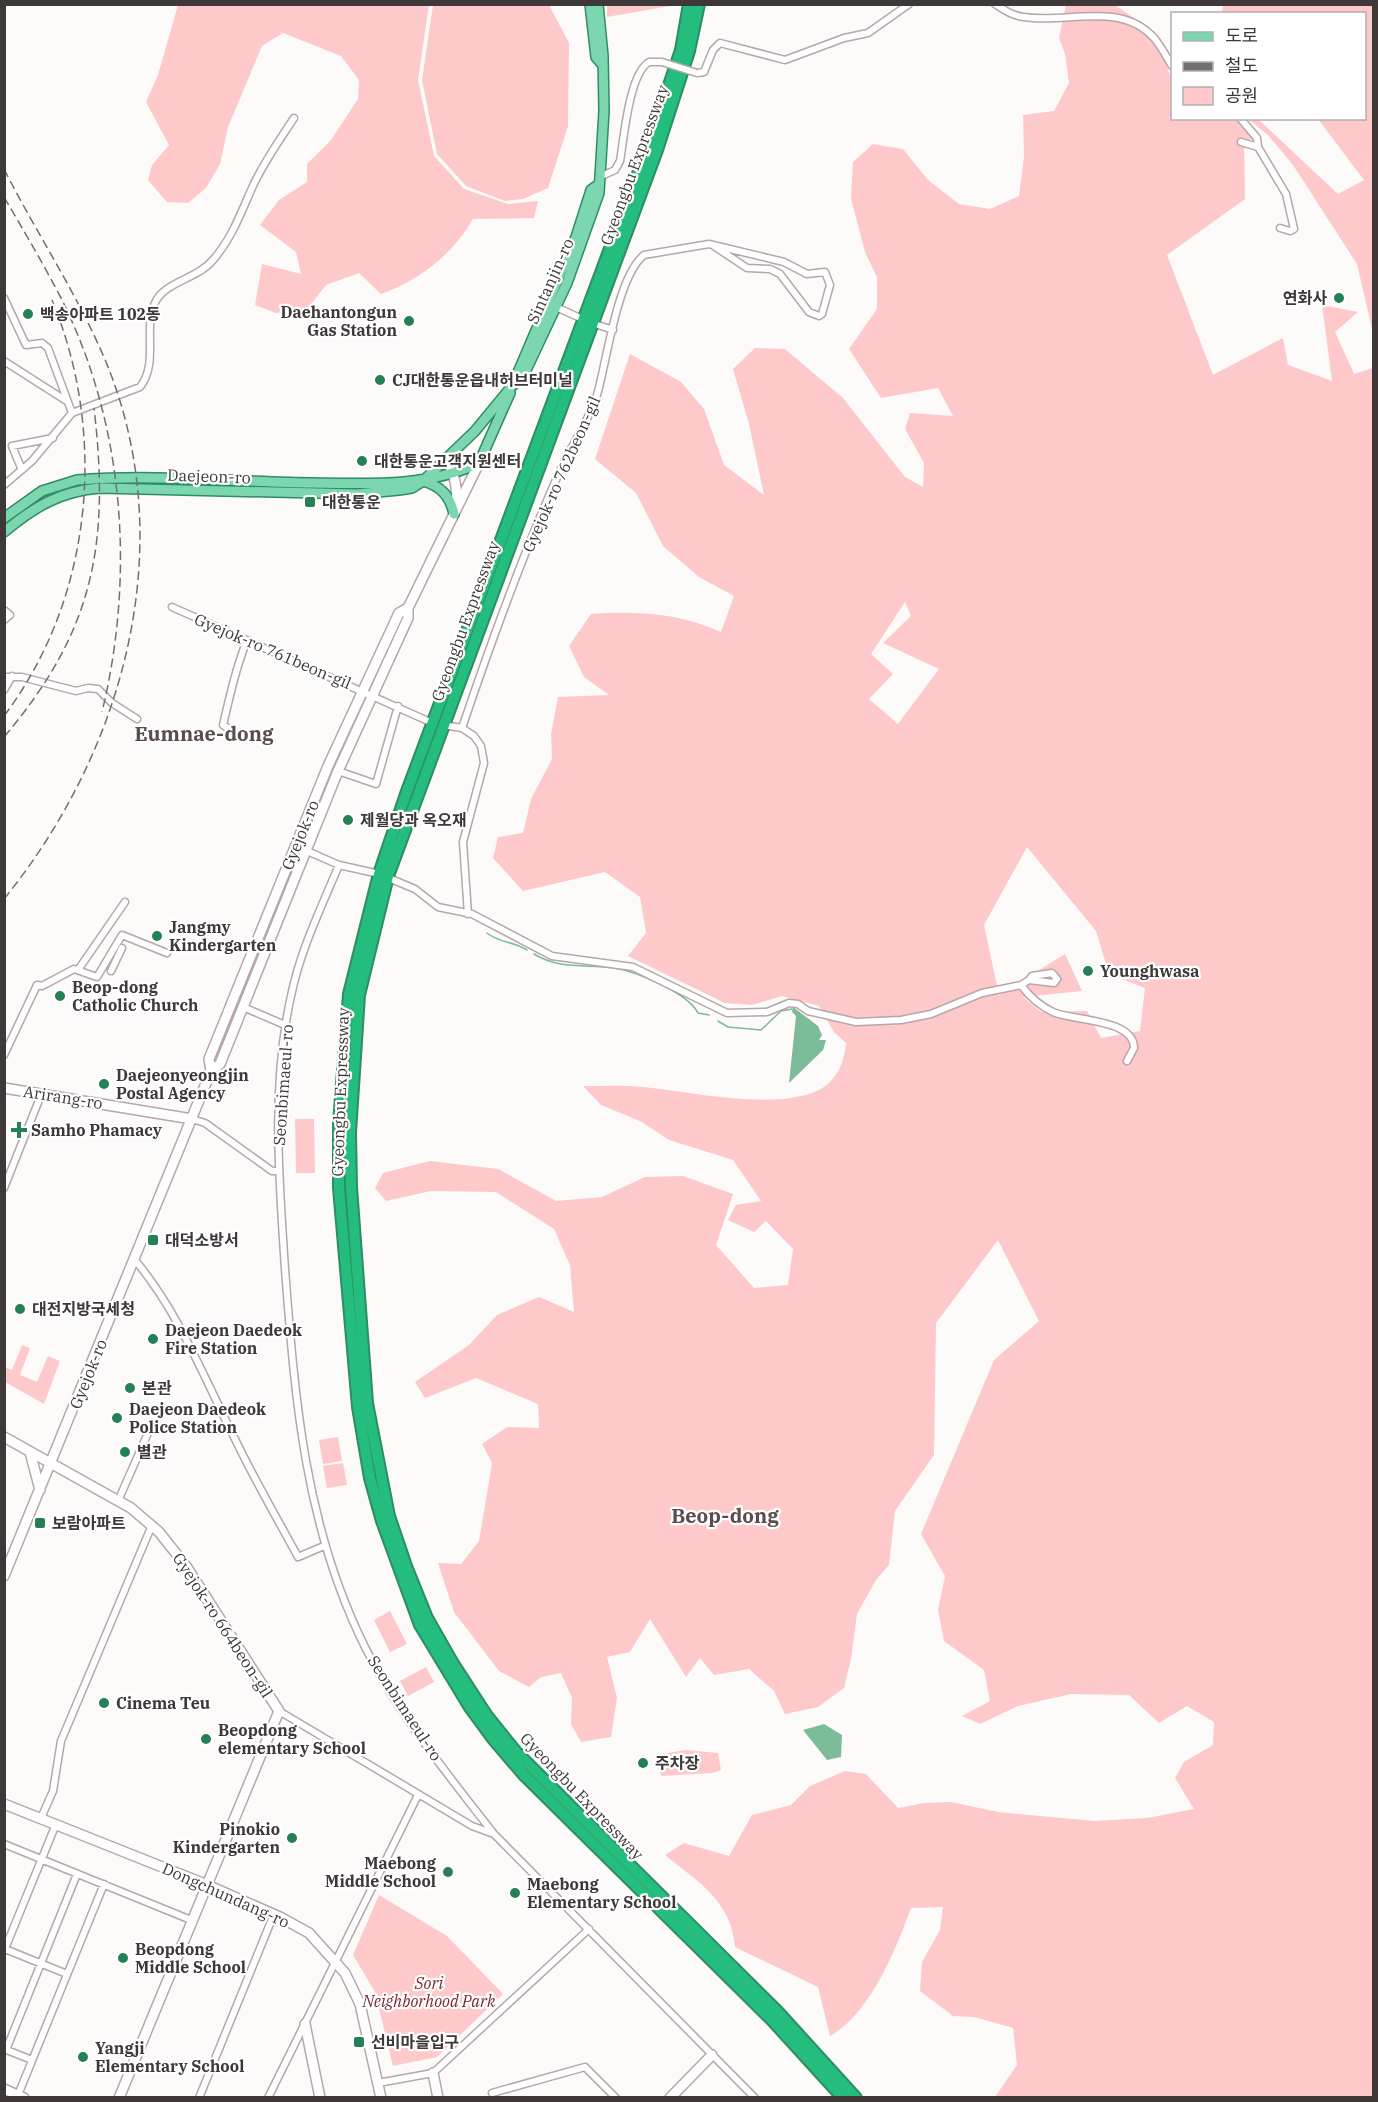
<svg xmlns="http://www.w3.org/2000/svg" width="1378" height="2102" font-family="'IBM Plex Serif','Noto Sans KR',serif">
  <rect width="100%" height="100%" fill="#fdfafa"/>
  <!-- green -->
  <path fill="#fdc9cb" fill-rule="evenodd" d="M607,4H676V5L607,17Z
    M178,5H429L418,80L434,156L464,189L508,204L538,201L534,218L473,219C452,255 420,280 381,294L359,273L326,285L308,308L276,313L255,305L262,264L301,274L296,252L260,225L279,200L307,182V164L331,140L358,99L359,80L341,56L283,33L262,46L228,127L220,164L206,188L188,203L167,202L148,180L152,165L169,145L146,102L158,75Z
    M433,5H549L569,43L568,126L548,188L523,199L505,201L466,186L437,154L422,80Z
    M1066,5H1115L1153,31L1172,80V118L1241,119L1261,140L1244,139L1245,199L1167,255L1213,375L1283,338L1288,365L1332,381L1322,305L1358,312L1335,332L1354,374L1373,368V2097H995L1017,2065L1013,2028L974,2017L953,2016L920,1991L922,1962L940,1930L943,1907L911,1908C896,1949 870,2014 830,2036L818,1987L735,1947C731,1900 698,1882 665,1855L684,1843L729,1856L752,1815L791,1805L810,1786L845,1771L866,1774L898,1808L925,1803L951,1802L998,1812L1094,1821L1147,1818L1194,1809L1175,1778L1184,1762L1213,1745L1214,1722L1187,1706L1159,1723L1129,1695L1071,1694L1018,1706L980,1724L962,1716L990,1701L984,1670L944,1641L938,1610L945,1576L921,1534L994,1360L1039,1321L998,1240L936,1323L934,1455L895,1511L889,1565L876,1580L857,1614L851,1659L844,1688L818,1707L785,1714L774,1691L749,1669L714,1675L700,1658L686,1677L650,1619L630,1652L607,1657L617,1698L611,1737L581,1742L571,1724L572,1698L561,1673L541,1677L529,1687L499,1671L454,1612L438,1563L461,1564L479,1541L492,1463L482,1444L507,1427L539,1428L538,1404L476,1378L425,1398L415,1382L469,1345L497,1315L539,1297L574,1312L570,1265L554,1229L496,1192L431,1191L386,1201L375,1188L383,1173L430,1161L498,1169L556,1201L602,1197L645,1177L683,1176L733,1194L716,1245L754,1288L788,1285L793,1249L766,1221L754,1232L728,1220L736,1205L761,1201L733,1160L669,1140L640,1121L601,1105L583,1086C603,1086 623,1085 643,1087C693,1092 765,1109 812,1093C835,1085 844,1065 846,1043L834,1032L819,1006L782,996L752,1005L725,1003L628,956L646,933L640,897L605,872L523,891L493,858L498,837L523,833L531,799L552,759L551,734L558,697L609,695L584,677L569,646L591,614C638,611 678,613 721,632L734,596L699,577L663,546L636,493L595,459L630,354L681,382L704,409L724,465L764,495L749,424L733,369L755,348L785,349L843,398L905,477L923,487L924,463L905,429L910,413L953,416L938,388L881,398L849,349L877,309V277L865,252L851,199L853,162L873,144L903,149L928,180L959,204L990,209L1019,196L1024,157L1023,115L1054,111L1069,83L1065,54L1059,38ZM905,602L911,616L883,643L939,669L898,724L869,699L893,674L871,654ZM1027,847L1096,931L1109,974L1145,988L1140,1031L1101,1038L1087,1011L1041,1012L1023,997L1082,991L1065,954L999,995L984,925Z
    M1223,5H1373V333L1357,264L1293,165L1268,135L1248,119H1258L1338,194L1364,180L1318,119L1364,118V14L1222,13Z
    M295,1119H314L315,1173H296Z
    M22,1345L30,1348L20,1375L37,1382L48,1356L60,1361L44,1404L5,1382V1367L12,1370Z
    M338,1437L342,1461L323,1464L319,1440Z
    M343,1463L347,1485L327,1488L323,1466Z
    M390,1611L407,1644L390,1652L374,1620Z
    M426,1667L434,1682L408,1696L400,1681Z
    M686,1750L718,1753L721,1770L712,1773L661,1776L655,1755Z
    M379,1895L447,1936L503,1994L437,2057L393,2066L375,1992L353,1955Z"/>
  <!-- water -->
  <path fill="#7dbc99" d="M793,1007L818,1026L822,1035L819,1040H826L823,1050L789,1083L796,1016L792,1012Z
    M824,1724L842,1735L841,1757L827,1760L803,1730Z"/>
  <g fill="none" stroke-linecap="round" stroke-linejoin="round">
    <!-- stream -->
    <path stroke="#7dbc99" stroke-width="1.5" d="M487,933C499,943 513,941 527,950
      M534,954C560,970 586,964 615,968C637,972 688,993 698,1013L709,1015
      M718,1021L728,1027L761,1030L781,1011L792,1009"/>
    <!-- street casing -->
    <g stroke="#b7a7a8" stroke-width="9">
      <path id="street" d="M995,4C1004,10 1013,16 1024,17C1068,24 1121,0 1155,39C1161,47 1167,57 1172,66
        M697,73L704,72L713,50L720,43L785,60L844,38L868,33L909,4
        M1240,118L1257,138L1258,147L1286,194L1294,229L1290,231L1280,228
        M1241,142L1258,147
        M599,177L615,170L620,161C624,138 629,74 649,62H662
        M4,298L26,345L42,343L48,348L72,413
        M556,307L578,317
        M598,325L613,330
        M4,361L65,400
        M22,470L12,446L53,438
        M4,485L32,461L72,413L140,387C160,362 141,325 157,299C169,281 198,278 213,260C232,238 240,215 252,188C263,163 279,141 294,118
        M172,607L428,721
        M4,610L10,615L4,620
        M4,677H22L76,691L88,688L98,689L112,703L137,719
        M4,690L12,676
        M443,725L462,728C491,642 522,556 559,473C569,449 590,419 597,395C607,361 617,277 644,255L709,244L784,262L807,274L825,272L830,285L822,314L819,316L809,312L780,274L770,269L747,268L714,246
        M462,728L474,736L481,746L484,763L463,842L468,914
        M229,729L223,725C230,695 236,668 247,640
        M338,771L376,784L398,706
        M307,851L339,865L375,873
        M339,865C321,908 300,951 291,996C271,1085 279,1179 285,1269C295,1400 305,1527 365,1647C398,1714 448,1775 494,1834L755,2098
        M391,879L415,889L438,907L472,914L552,956L633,967L727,1013L767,1012L789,1003L798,1004L808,1011L856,1022L901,1020L931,1014L982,993L1021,985C1029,996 1040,1006 1053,1012C1071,1021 1134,1018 1134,1048L1127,1061
        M78,970L125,902
        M111,971L122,948
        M1021,985L1029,980L1054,983L1057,979L1052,973L1032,976L1029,980
        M243,1007L285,1025
        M4,1055L37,985L42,986L74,969L97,977L122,935L167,953
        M192,1119L205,1123L272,1171H278
        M4,1188L41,1095
        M134,1259C179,1312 204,1378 235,1439C254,1479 277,1518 298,1557L324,1546
        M118,1501L148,1433
        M279,1711L472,1826L494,1834
        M41,1818L53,1791L61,1741L152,1525
        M4,1844L191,1920
        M5,1949L67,1974
        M4,1951L56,1824
        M4,2049L32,2060
        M6,2050L77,1874
        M378,2083L433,2073L589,1929
        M492,2093L585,2067L616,2098
        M18,2095L104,1884
        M199,2098L274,1914
        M268,2098L418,1795"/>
    </g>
    <!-- secondary casing -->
    <g stroke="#b7a7a8" stroke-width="12">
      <path id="secondary" d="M446,459C454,474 458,486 456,503
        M211,1071L209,1059L328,766L399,613L408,608
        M4,1088L192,1119
        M4,1437L131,1508L159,1532L186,1566L279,1711L119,2098
        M30,1452L40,1490
        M4,1576L211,1071L220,1064L338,771L408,618V608L479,463
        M4,1804L205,1884L280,1917L309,1933L345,1973L360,2004L381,2098
        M305,2024L320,2098
        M433,2073L438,2098
        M4,2089L24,2098
        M670,2098L712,2055"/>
    </g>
    <!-- primary casing -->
    <g stroke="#2d8e65" stroke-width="12">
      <path id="primary" d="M590,4L596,57L602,64
        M516,377L576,237L591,190L598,185
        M423,481C441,486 450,496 454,514
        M4,518L42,491L77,480C156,474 236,482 314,483C370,484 428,487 479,463L510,393
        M4,532C34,507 60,491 100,488L357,494L399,490L412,488L423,481L475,431L527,368L567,283L599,193L604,111L603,56L598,4"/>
    </g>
    <!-- highway casing -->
    <g stroke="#2d8e65" stroke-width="14">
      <path id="highway" d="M689,4L681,50L648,147L406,794L379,874L349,994L339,1123V1188L358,1407L370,1478L382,1521L420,1625L469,1706L494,1740L524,1775L772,2020L843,2098
        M699,4L689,51L657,150L388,876L359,995L350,1133L351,1187L367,1403L389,1516L406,1566L427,1618L452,1662L487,1716L516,1752L778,2012L856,2098"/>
    </g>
    <!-- street -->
    <use href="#street" stroke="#fff" stroke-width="6"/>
    <!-- secondary -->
    <use href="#secondary" stroke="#fff" stroke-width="9"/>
    <!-- primary -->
    <use href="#primary" stroke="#7cd7b1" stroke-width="9"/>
    <!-- highway -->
    <use href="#highway" stroke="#24bd7d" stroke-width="10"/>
    <!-- rail -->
    <path stroke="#746f6f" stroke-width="1.5" stroke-dasharray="9 4.5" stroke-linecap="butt" d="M4,169C37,234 78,295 106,362C181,544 125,750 4,899
      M4,197C24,231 44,265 62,300C125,427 135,576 102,712
      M4,716C93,598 108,435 52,300
      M4,737C94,631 110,544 94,408"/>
    <!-- street-bridge casing -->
    <g stroke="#b7a7a8" stroke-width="9" stroke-linecap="butt">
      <path id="street-bridge" d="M662,62L697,73"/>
    </g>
    <!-- street-bridge -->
    <use href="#street-bridge" stroke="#fff" stroke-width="6"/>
  </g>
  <!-- markers -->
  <g fill="#258056" stroke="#fff" stroke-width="2">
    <circle cx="1339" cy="298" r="6"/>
    <circle cx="28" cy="314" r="6"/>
    <circle cx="409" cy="321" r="6"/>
    <circle cx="380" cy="380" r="6"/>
    <circle cx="362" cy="461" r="6"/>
    <rect x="304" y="496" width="12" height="12" rx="3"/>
    <circle cx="348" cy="820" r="6"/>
    <circle cx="157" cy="936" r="6"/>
    <circle cx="1088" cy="971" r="6"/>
    <circle cx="60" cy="996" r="6"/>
    <circle cx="104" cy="1084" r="6"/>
    <path d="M16 1121h6v6h6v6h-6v6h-6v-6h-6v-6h6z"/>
    <rect x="147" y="1234" width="12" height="12" rx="3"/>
    <circle cx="20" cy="1309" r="6"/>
    <circle cx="153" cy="1339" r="6"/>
    <circle cx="130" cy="1388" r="6"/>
    <circle cx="117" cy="1418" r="6"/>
    <circle cx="125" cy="1452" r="6"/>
    <rect x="34" y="1517" width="12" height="12" rx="3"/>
    <circle cx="104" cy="1703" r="6"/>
    <circle cx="206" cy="1739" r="6"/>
    <circle cx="643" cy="1763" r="6"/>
    <circle cx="292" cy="1838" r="6"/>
    <circle cx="448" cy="1872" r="6"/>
    <circle cx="515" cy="1893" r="6"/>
    <circle cx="123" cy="1958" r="6"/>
    <rect x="353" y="2036" width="12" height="12" rx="3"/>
    <circle cx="83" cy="2057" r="6"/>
  </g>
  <g text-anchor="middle" stroke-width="4.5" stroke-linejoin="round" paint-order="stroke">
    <!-- street labels -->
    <g font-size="16" fill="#3e3838" stroke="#fff">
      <text transform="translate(634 165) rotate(-70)" y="6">Gyeongbu Expressway</text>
      <text transform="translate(550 281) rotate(-66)" y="6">Sintanjin-ro</text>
      <text transform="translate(561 474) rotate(-66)" y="6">Gyejok-ro 762beon-gil</text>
      <text transform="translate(209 476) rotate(2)" y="6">Daejeon-ro</text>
      <text transform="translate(465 621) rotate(-70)" y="6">Gyeongbu Expressway</text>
      <text transform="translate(273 651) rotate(23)" y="6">Gyejok-ro 761beon-gil</text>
      <text transform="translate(300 835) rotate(-68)" y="6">Gyejok-ro</text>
      <text transform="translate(283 1085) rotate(-86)" y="6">Seonbimaeul-ro</text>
      <text transform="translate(340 1092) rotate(-88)" y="6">Gyeongbu Expressway</text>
      <text transform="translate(63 1097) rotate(9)" y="6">Arirang-ro</text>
      <text transform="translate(88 1374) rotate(-68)" y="6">Gyejok-ro</text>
      <text transform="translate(223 1625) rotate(57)" y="6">Gyejok-ro 664beon-gil</text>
      <text transform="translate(405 1708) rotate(57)" y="6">Seonbimaeul-ro</text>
      <text transform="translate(582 1796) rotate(46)" y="6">Gyeongbu Expressway</text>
      <text transform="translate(226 1895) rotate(24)" y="6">Dongchundang-ro</text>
    </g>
    <!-- poi labels -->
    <g font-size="16" font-weight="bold" fill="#3e3838" stroke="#fff" text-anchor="start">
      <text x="1327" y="304" text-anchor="end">연화사</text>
      <text x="397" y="318" text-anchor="end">Daehantongun<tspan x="397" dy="18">Gas Station</tspan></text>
      <text x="40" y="320">백송아파트 102동</text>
      <text x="392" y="386">CJ대한통운읍내허브터미널</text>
      <text x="374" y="467">대한통운고객지원센터</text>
      <text x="322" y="508">대한통운</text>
      <text x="360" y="826">제월당과 옥오재</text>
      <text x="169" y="933">Jangmy<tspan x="169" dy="18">Kindergarten</tspan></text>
      <text x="1100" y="977">Younghwasa</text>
      <text x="72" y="993">Beop-dong<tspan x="72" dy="18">Catholic Church</tspan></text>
      <text x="116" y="1081">Daejeonyeongjin<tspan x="116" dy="18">Postal Agency</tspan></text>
      <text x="31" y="1136">Samho Phamacy</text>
      <text x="165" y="1246">대덕소방서</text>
      <text x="32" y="1315">대전지방국세청</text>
      <text x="165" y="1336">Daejeon Daedeok<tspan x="165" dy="18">Fire Station</tspan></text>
      <text x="142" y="1394">본관</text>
      <text x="129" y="1415">Daejeon Daedeok<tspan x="129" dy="18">Police Station</tspan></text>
      <text x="137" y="1458">별관</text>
      <text x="52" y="1529">보람아파트</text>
      <text x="116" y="1709">Cinema Teu</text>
      <text x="218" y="1736">Beopdong<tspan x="218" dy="18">elementary School</tspan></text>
      <text x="655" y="1769">주차장</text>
      <text x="280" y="1835" text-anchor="end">Pinokio<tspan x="280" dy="18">Kindergarten</tspan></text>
      <text x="436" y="1869" text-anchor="end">Maebong<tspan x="436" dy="18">Middle School</tspan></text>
      <text x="527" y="1890">Maebong<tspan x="527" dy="18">Elementary School</tspan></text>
      <text x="135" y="1955">Beopdong<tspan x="135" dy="18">Middle School</tspan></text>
      <text x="371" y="2048">선비마을입구</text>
      <text x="95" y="2054">Yangji<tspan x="95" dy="18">Elementary School</tspan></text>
    </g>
    <!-- park labels -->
    <g font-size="16" font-style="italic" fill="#792733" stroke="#fff">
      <text x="429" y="1989">Sori<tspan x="429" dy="18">Neighborhood Park</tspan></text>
    </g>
    <!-- quarter labels -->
    <g font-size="20" font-weight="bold" fill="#5b4d4e" stroke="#fff">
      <text x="204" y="741">Eumnae-dong</text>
      <text x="725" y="1523">Beop-dong</text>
    </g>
  </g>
  <!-- border -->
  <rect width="1378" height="2102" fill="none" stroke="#3e3838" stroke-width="12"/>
  <!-- legend -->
  <rect x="1171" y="12" width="195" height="108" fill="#ffffff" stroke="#b2afaf" stroke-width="1.5"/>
  <rect x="1183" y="32" width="30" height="9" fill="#7cd7b1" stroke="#b2afaf" stroke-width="1.5"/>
  <text x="1225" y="42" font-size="18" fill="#3e3838">도로</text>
  <rect x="1183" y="62" width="30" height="9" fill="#746f6f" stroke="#b2afaf" stroke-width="1.5"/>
  <text x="1225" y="72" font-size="18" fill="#3e3838">철도</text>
  <rect x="1183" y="87" width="30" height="18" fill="#fdc9cb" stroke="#b2afaf" stroke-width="1.5"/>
  <text x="1225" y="102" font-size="18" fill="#3e3838">공원</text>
</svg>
